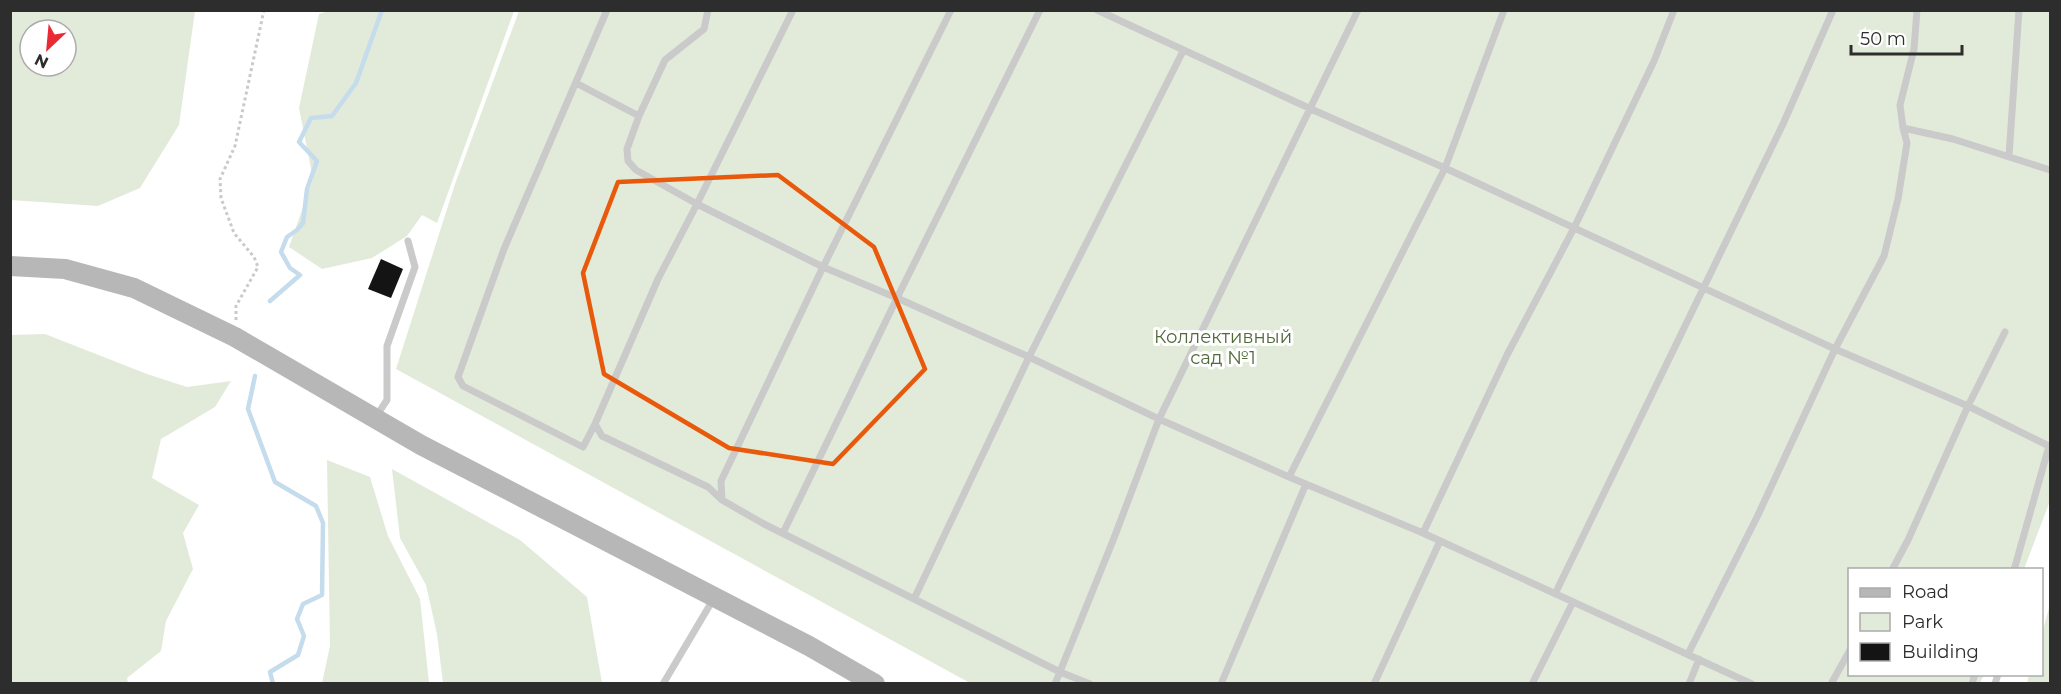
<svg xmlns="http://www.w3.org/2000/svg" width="2061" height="694" font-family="Montserrat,sans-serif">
  <rect width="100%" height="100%" fill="#fff"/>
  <!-- green -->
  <path fill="#e2ebd9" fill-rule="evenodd" d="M332,10L514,11L437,223L422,215L407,236L372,258L322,269L289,247L313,179L299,108L319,14Z
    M10,11H195L179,125L140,188L98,206L11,200ZM30,30H66V66H30Z
    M519,11H2050V501L2024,569L1850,570V674L1984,675L1980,683H970L396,369L455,184Z
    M45,334L147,374L187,387L231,381L215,407L161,439L152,478L199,505L183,533L193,569L166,621L161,651L127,678L128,683H11V335Z
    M327,460L370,477L388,536L420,599L429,683H322L330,646Z
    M392,469L520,540L587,597L602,683H443L437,634L426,585L400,538Z
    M2050,604V683H2027L2029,675L2042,674V634Z"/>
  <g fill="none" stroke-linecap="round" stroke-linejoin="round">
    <!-- stream -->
    <path stroke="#c5dcec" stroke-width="4.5" d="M270,301L300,275L290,268L281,252L287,237L297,230L303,223L307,189L317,161L299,142L311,118L332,116L356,83L382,10
      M255,376L248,409L275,482L316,506L323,523L322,595L303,604L297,619L304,636L298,655L270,672L273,684"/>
  </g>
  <!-- building -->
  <path fill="#141414" d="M381,259L403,269L391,298L368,289Z"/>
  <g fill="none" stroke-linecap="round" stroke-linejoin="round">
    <!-- path -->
    <path stroke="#cacaca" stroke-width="3" stroke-dasharray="3 3" stroke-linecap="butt" d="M236,320V306L258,267L254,257L234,233L221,198L220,179L235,146L264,10"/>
    <!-- lane -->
    <path stroke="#cacaca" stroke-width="7" d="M708,10L704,29L665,60L639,116L627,149L628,161L636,170L697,204L823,267L897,298L1029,357L1159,419L1289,477L1423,533L1752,684
      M1097,10L1311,109L1445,168L1835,349L1968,406L2049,446L2014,570
      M1917,10L1914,49L1900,105L1903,128L1953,139L2050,170
      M576,83L639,116
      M2009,156L2019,10
      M375,418L387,400V346L415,267L408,241
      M595,424L583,447L463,386L458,377L504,249L607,10
      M1289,477L1445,168L1504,10
      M722,500L708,487L602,436L595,424L658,279L697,204L793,10
      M783,533L897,298L1040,10
      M1423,533L1507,355L1574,228L1654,61L1674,10
      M1892,570L1908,540L1968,406L2005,332
      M1555,594L1783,124L1833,10
      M914,599L764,524L722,500L721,481L823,267L951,10
      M1688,654L1758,515L1835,349L1884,256L1898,199L1907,143L1903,128
      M663,684L714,598
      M1055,684L1114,538L1159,419L1358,10
      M1090,684L1060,672L914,599L1029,357L1183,51
      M1221,684L1306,484
      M1374,684L1440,541
      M1532,684L1573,602
      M1689,684L1699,659
      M1831,684L1850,650
      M1972,684L1975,674
      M1995,684L1998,674"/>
    <!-- secondary -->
    <path stroke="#b7b7b7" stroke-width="20" d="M10,266L65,269L134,288L235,337L421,445L809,646L875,684"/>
  </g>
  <!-- marked area -->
  <path fill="none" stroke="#e8590c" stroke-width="4.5" stroke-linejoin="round" d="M778,175L874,247L925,369L833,464L729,448L604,374L583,273L618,182Z"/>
  <g text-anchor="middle" stroke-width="6" stroke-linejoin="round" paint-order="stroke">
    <!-- park labels -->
    <g font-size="18" fill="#4f6939" stroke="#fff">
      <text x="1223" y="343">Коллективный<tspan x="1223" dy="21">сад №1</tspan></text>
    </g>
  </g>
  <!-- border -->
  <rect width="2061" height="694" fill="none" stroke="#2d2d2d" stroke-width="24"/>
  <!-- legend -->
  <rect x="1848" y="568" width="195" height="108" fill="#ffffff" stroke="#ababab" stroke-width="1.5"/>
  <rect x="1860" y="588" width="30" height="9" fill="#b7b7b7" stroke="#ababab" stroke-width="1.5"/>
  <text x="1902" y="598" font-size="18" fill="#2d2d2d">Road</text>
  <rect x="1860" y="613" width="30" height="18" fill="#e2ebd9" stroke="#ababab" stroke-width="1.5"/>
  <text x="1902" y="628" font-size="18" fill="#2d2d2d">Park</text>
  <rect x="1860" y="643" width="30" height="18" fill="#141414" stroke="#ababab" stroke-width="1.5"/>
  <text x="1902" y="658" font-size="18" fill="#2d2d2d">Building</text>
  <!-- north arrow -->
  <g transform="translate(48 48) rotate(206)"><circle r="28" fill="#ffffff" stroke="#ababab" stroke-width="1.5"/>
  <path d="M0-4.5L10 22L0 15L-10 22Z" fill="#e92933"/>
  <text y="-9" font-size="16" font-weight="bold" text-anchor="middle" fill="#2d2d2d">N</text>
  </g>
  <!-- scale -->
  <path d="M1851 45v9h111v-9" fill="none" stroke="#2d2d2d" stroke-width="3"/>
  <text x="1860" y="45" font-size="18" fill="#2d2d2d" stroke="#ffffff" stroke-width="4.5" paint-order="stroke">50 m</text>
</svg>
